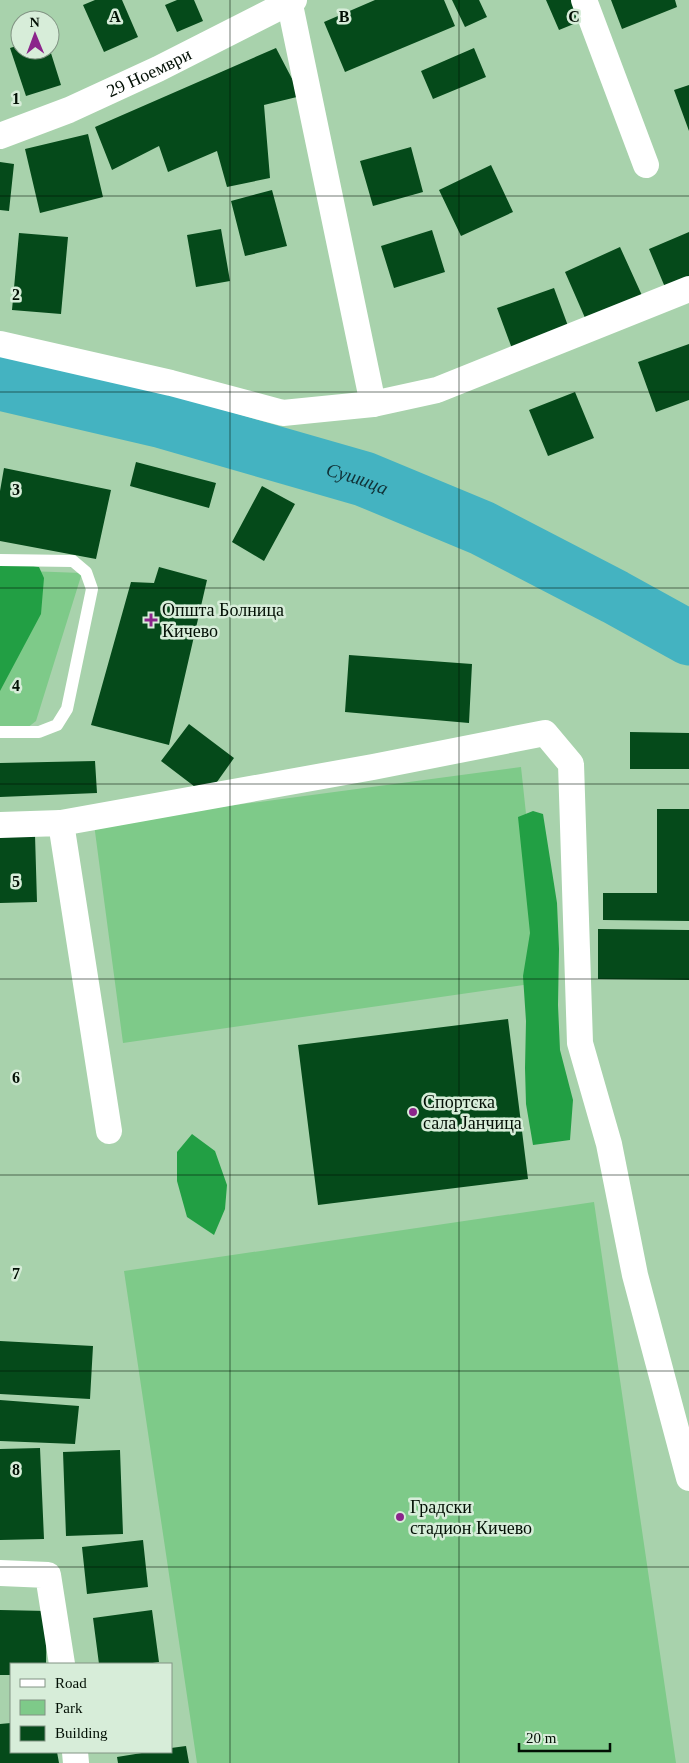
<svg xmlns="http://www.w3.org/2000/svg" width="689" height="1763" font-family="'Times New Roman',serif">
  <rect width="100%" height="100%" fill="#a8d2ac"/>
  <!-- green -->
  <path fill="#7eca89" d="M0,570L82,573L36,721L27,728H0Z
    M521,767L544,982L123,1043L94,824Z
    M594,1202L676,1763H197L124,1271Z"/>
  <!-- forest -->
  <path fill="#229f44" d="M0,560L39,567L44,578L41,614L0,691Z
    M533,811L543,814L557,903L559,949L558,1005L560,1050L573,1100L570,1140L533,1145L526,1104L525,1068L526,1021L523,976L530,933L518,817Z
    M192,1134L215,1151L227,1185L225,1209L214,1235L187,1217L177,1181V1152Z"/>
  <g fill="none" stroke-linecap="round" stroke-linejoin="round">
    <!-- river -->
    <path stroke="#44b3c1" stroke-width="55" id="s1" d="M0,383L163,421L364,479L482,528L615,597L689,638"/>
  </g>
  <!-- building -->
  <path fill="#054a1a" d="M95,0H122L138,37L104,52L83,5Z
    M177,0H194L203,21L177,32L165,5Z
    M375,0H444L455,26L345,72L324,22Z
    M452,0H479L487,17L465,27Z
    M546,0H578L586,19L559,30Z
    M611,0H675L677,7L622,29Z
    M20,45V50H50L61,85L26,96L10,48Z
    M276,48L301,96L264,105L270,178L227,187L217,151L168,172L159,146L112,170L95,127Z
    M474,48L486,77L433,99L421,71Z
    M689,85V131L674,90Z
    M88,134L103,197L40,213L25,149Z
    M411,147L423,192L373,206L360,161Z
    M0,162L14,164L9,211L0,210Z
    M491,165L513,212L461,236L439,190Z
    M272,190L287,246L245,256L231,201Z
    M221,229L230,281L196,287L187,235Z
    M432,230L445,272L394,288L381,246Z
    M689,232V283L667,292L649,249Z
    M19,233L68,237L61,314L12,310Z
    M620,247L645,302L589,327L565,272Z
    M554,288L571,334L514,354L497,308Z
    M689,344V400L656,412L638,362Z
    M575,392L594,438L548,456L529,410Z
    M136,462L216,483L209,508L130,486Z
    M4,468L111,490L96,559L0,541V491Z
    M262,486L295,504L264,561L232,542Z
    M159,567L207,580L169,745L91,725L131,582L154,583Z
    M349,655L472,664L469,723L345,712Z
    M189,724L234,758L207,796L161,761Z
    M630,732L689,733V769H630Z
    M95,761L97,793L0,797V763Z
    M657,809H689V921L603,920V893H657Z
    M35,835L37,902L0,903V836Z
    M598,929L689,930V980L598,979Z
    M508,1019L528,1179L318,1205L298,1045Z
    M0,1341L93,1346L90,1399L0,1394Z
    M0,1400L79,1406L75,1444L0,1441Z
    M40,1448L44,1539L0,1540V1449Z
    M120,1450L123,1534L66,1536L63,1452Z
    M143,1540L148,1587L87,1594L82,1547Z
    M0,1610L47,1611L46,1664H11V1675H0Z
    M152,1610L159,1662L146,1664H99L93,1618Z
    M11,1723V1752H57L59,1763H0V1724Z
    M186,1746L189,1763H118L117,1757L148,1752H171V1748Z"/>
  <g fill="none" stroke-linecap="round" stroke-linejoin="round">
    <!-- service -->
    <path stroke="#fff" stroke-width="12" d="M0,560L73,561L86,572L92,589L67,709L57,725L39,732H0"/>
    <!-- minor -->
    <g stroke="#fff" stroke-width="26">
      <path d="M289,0L373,404"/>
      <path d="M584,0L646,165"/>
      <path id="s2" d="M0,136L69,110L158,69L294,0"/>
      <path d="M0,344L171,383L283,413L373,404L437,390L689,289"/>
      <path d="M61,823L373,767L545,733L571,764L580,1043L609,1144L635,1275L689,1478"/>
      <path d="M0,825L61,823L109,1131"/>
      <path d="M0,1573L48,1575L62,1664"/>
      <path d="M75,1752L76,1763"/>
    </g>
  </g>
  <!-- grid -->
  <path fill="none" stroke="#020f04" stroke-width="1" stroke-opacity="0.55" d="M230,0V1763M459,0V1763M0,196H689M0,392H689M0,588H689M0,784H689M0,979H689M0,1175H689M0,1371H689M0,1567H689"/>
  <!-- markers -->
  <g fill="#8b258b" stroke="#d7edd9" stroke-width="2">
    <path d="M148.5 612.5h5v5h5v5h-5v5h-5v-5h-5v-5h5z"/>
    <circle cx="413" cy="1112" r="5"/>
    <circle cx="400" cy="1517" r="5"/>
  </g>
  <g text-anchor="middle" stroke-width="5" stroke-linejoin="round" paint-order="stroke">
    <!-- street labels -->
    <g font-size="18" fill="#020f04" stroke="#d7edd9">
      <text dy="6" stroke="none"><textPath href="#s2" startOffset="162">29 Ноември</textPath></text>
    </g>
    <!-- poi labels -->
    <g font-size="18" fill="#020f04" stroke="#d7edd9" text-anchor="start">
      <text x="162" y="616">Општа Болница<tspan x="162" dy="21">Кичево</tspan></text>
      <text x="423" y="1108">Спортска<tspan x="423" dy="21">сала Јанчица</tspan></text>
      <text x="410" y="1513">Градски<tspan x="410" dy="21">стадион Кичево</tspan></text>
    </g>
    <!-- water labels -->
    <g font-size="19" font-style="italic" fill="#103237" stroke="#d7edd9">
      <text dy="7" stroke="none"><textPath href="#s1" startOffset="370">Сушица</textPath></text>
    </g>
  </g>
  <g font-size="16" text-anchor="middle" font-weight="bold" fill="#020f04" stroke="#d7edd9" stroke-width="5" stroke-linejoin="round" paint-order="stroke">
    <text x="115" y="22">A</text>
    <text x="344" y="22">B</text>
    <text x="574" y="22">C</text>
    <text x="16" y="104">1</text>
    <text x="16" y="300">2</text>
    <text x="16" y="495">3</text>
    <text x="16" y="691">4</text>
    <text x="16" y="887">5</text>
    <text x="16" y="1083">6</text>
    <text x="16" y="1279">7</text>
    <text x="16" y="1475">8</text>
  </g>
  <!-- legend -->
  <rect x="10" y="1663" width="162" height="90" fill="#d7edd9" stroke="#829484"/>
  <rect x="20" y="1679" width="25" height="8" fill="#ffffff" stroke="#829484"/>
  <text x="55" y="1688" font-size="15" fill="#020f04">Road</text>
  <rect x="20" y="1700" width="25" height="15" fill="#7eca89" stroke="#829484"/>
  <text x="55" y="1713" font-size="15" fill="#020f04">Park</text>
  <rect x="20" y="1726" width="25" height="15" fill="#054a1a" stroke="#829484"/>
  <text x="55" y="1738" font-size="15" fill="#020f04">Building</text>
  <!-- north arrow -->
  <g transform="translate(35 35) rotate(359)"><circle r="24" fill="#d7edd9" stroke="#829484"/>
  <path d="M0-4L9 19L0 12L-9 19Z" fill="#8b258b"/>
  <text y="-8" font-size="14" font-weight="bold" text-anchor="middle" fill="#020f04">N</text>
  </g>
  <!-- scale -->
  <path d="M519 1743v8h91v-8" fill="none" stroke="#020f04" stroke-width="2.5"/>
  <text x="526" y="1743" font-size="15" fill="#020f04" stroke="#d7edd9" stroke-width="4" paint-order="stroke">20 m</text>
</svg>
